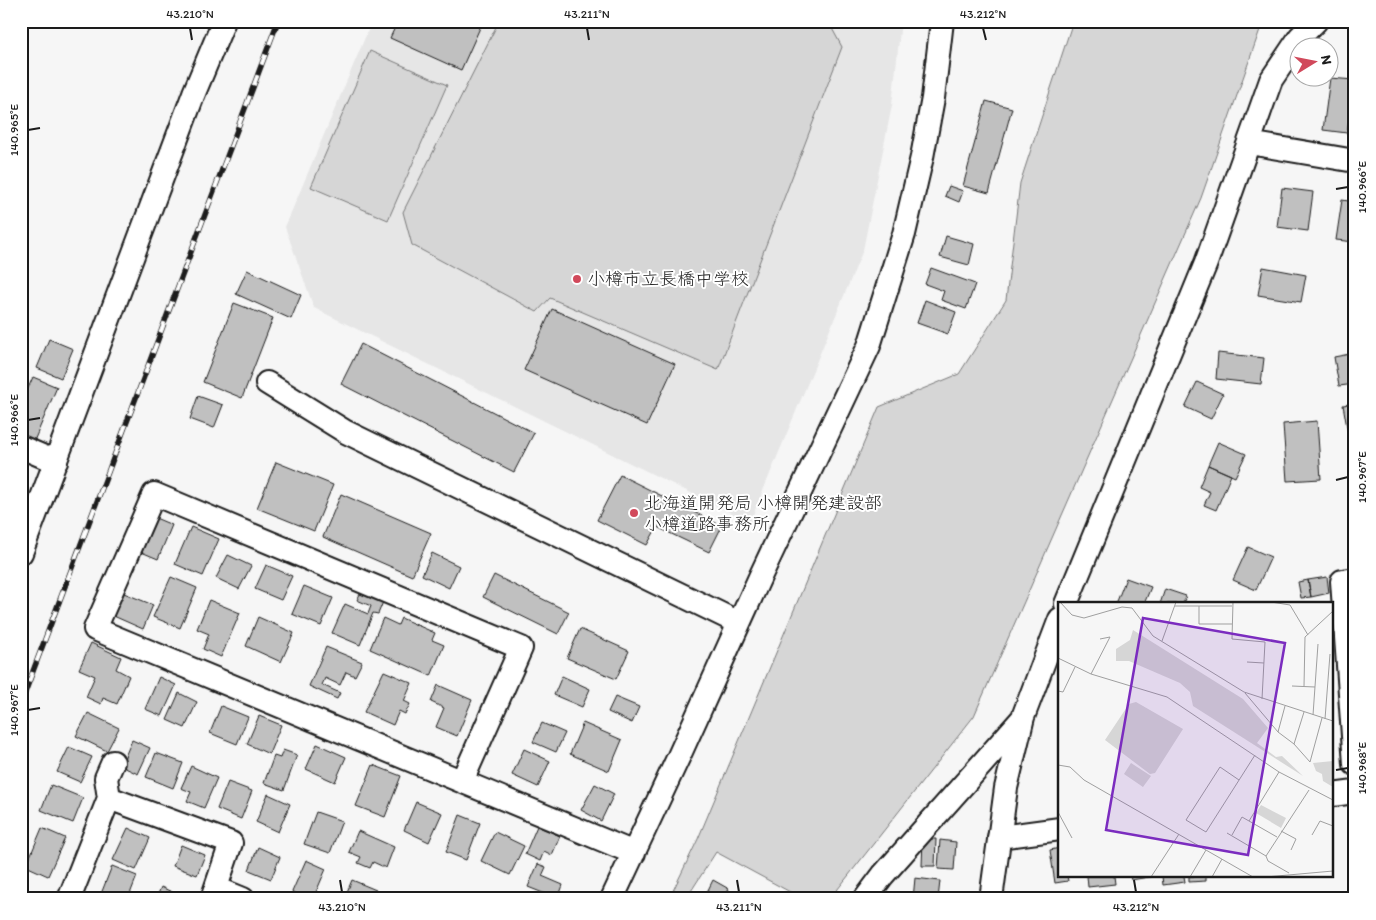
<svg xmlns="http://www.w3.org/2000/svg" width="1376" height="920" font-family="Itim,'Klee One',sans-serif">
  <rect width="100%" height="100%" fill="#f6f6f6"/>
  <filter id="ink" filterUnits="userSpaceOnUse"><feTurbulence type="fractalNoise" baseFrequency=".02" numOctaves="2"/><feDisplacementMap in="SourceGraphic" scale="10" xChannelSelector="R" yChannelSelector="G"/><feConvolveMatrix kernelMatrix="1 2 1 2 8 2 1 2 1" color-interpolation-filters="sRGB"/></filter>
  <g filter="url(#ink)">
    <!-- built -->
    <path fill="#e6e6e6" d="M372,21H901L892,105L863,250L750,522L314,308L285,227Z"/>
    <!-- green -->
    <path fill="#d6d6d6" stroke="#797979" d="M499,21H828L842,47L718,370L550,298L537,312L412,245L403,212Z
      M1073,21H1263L1201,198L974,716L830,899H803L716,852L686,899H669L698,839L879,407L959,374L1006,300L1020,183Z
      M370,51L447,85L388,220L311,187Z"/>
    <!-- building -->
    <path fill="#c0c0c0" stroke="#1c1c1c" d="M398,21H483L461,70L390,38Z
      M1330,78L1354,80L1347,133L1323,130Z
      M986,101L1012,108L989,193L963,186Z
      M949,186L963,191L959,202L945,196Z
      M1282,188L1313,192L1308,231L1277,227Z
      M1342,200L1355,202V242L1336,240Z
      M946,236L974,244L969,265L940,257Z
      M1263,267L1306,275L1301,302L1258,295Z
      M931,268L975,284L966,309L941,300L944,291L925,284Z
      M247,270L301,295L291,319L236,294Z
      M925,300L956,312L948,334L917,323Z
      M234,303L273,318L242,398L203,382Z
      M552,309L675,364L647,425L524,370Z
      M49,339L73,349L61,378L37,368Z
      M361,344L534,433L514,472L341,384Z
      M1218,353L1264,358L1261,384L1216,379Z
      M1355,353V384L1339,386L1334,357Z
      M33,377L57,387L34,441L21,436V404Z
      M1197,382L1223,394L1211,419L1185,407Z
      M198,396L223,405L214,428L190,419Z
      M1355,403V431L1348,433L1343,405Z
      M1317,421L1321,479L1287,481L1283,424Z
      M1218,442L1246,454L1235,477L1208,465Z
      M276,462L333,485L314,531L257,508Z
      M1208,465L1231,475L1216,510L1204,505L1210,492L1199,487Z
      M620,475L722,526L709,552L657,527L647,545L597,520Z
      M21,492L31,497L23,517L21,516Z
      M341,494L431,533L412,576L323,537Z
      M153,517L172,525L158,559L139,551Z
      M191,527L219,539L203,576L175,564Z
      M1248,547L1271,557L1256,590L1233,580Z
      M432,553L459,566L449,588L422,575Z
      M228,555L251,566L239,589L216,578Z
      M266,565L292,576L281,600L255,589Z
      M494,575L569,612L558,634L483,597Z
      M171,577L197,588L180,628L153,617Z
      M1327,577L1329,593L1311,597L1308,580Z
      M1126,578L1151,587L1144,604H1116Z
      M1308,580L1311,597L1301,598L1298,582Z
      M304,586L333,598L321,626L292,614Z
      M1165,589L1186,596L1183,604H1160Z
      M119,591L153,605L143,629L109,614Z
      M361,592L383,602L378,614L373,613L360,645L332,633L345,604L368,614L371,606L357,600Z
      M209,600L240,613L221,657L203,649L209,634L197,629Z
      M258,617L294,633L281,662L246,646Z
      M383,618L398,625L401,618L435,633L432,640L444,645L431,676L370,649Z
      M580,629L629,651L616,679L567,658Z
      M91,643L121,657L116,669L129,676L117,704L103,698L101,704L86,697L95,676L79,669Z
      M326,647L362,662L355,676L346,672L340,685L325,678L322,685L340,693L337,699L309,686Z
      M384,671L412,683L404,701L410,704L405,714L399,711L393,725L364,712Z
      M562,676L590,689L582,707L554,695Z
      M159,677L176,685L162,716L145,709Z
      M438,685L472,700L457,736L436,727L444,708L431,702Z
      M179,693L197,702L185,728L167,720Z
      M615,697L639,707L632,723L608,712Z
      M221,706L248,717L237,744L210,733Z
      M88,713L119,728L107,751L76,736Z
      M259,716L281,725L269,754L247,744Z
      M542,723L565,733L556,752L533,742Z
      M583,723L622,740L609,771L570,754Z
      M132,740L150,748L138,774L121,766Z
      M317,744L346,757L335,782L306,769Z
      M69,747L92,757L80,782L57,772Z
      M524,749L550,761L538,787L512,775Z
      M283,750L297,755L284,790L264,783L274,756L280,758Z
      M156,753L183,763L173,788L146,777Z
      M373,765L401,776L385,817L356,806Z
      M191,766L217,778L204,808L187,801L191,792L181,788Z
      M228,782L252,791L241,819L217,809Z
      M595,784L614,794L601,821L581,810Z
      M51,785L83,798L73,823L41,810Z
      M268,794L290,804L278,832L256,822Z
      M416,802L442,813L429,842L404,830Z
      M316,812L342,821L330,853L304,844Z
      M460,815L480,823L466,860L446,852Z
      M537,826L560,836L552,855L544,851L540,861L525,854Z
      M42,828L65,838L48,876L26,866Z
      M128,828L150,838L136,870L113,860Z
      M358,831L394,847L386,868L373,862L370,868L358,863L361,857L349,852Z
      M495,832L524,846L510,875L481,861Z
      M923,839H936L935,866H922Z
      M940,840L956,842L954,870L938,869Z
      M181,845L205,855L197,875L173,866Z
      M258,847L280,857L271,879L249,870Z
      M1060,848V876H1067L1068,881L1055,883L1050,850Z
      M306,860L326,869L313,899H308L292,892Z
      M538,864L546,867L542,876L563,885L558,899L528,887Z
      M112,866L137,876L128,899H99Z
      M1087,876H1114L1115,884L1088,887Z
      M1130,876H1155L1131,880Z
      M1162,876H1184L1185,882L1163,885Z
      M1189,876H1206V881L1189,882Z
      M915,878L940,881L938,899H913Z
      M352,880L376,890L373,899H344Z
      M713,880L729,889L724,899H715L706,894Z
      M161,887L187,899H156Z"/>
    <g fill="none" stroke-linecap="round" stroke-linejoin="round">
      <!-- minor casing -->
      <g stroke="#1c1c1c" stroke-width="26">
        <path id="minor" d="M1249,143L1355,161
          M267,383L346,432L739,623
          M21,447L56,462
          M21,553L194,93L224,21
          M1355,579L1342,581L1355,764
          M1066,604L1206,263L1271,80L1300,37L1316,21
          M462,781L521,648L154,494L95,629L634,853
          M1332,795L1355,792
          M109,798L231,843L212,899
          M999,837L1060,829
          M216,888L243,899
          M69,899L109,798L106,778L113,762
          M612,899L679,756L760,577L869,346L904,234L922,157L933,98L942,21
          M865,899L883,875L1021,720
          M991,899L1006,788L1023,717L1060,619"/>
      </g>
      <!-- minor -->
      <use href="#minor" stroke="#fff" stroke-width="22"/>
      <!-- rail casing -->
      <g stroke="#1c1c1c" stroke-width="5.5">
        <path id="rail" d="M21,703L278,21"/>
      </g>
      <!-- rail -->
      <use href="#rail" stroke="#fff" stroke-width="4" stroke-dasharray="11" stroke-linecap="butt"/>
    </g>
  </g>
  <!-- ticks -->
  <path fill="none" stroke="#1c1c1c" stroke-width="2" d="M190,28L192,40M587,28L589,40M983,28L986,40M28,130L40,128M1336,189L1348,187M28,420L40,418M1336,480L1348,477M28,710L40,708M1336,770L1348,768M340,880L342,892M737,880L739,892M1134,880L1136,892"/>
  <!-- markers -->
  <g fill="#d1495b" stroke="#fff" stroke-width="2">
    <circle cx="577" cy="279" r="5"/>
    <circle cx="634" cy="513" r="5"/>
  </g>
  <g text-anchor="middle" stroke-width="4" stroke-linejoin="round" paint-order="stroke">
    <!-- poi labels -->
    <g font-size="18" fill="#1c1c1c" stroke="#fff" text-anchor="start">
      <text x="587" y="285">小樽市立長橋中学校</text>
      <text x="644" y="509">北海道開発局 小樽開発建設部<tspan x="644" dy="21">小樽道路事務所</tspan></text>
    </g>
  </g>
  <!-- overview -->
  <g transform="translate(1058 602)">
    <rect width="275" height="275" fill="#f6f6f6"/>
    <path d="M75,28L185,97L210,126L199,141L218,155L224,154L245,174L135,104L132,90L122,81L71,59H58V47L72,38ZM78,100L125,127L97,171L92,172L47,138L71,102ZM275,159V185L265,179L264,172L258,169L255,161ZM73,161L93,174L85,185L66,172ZM203,203L228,216L223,226L198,211Z" fill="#d6d6d6"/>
    <path fill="none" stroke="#9f9f9f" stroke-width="1" d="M2,0L14,13L26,16L64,5L74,6L95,34L186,90L275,119M175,0L174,37L207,40L204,97M213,0L232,3L250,33M117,4H174M141,4V22H174M104,39L118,0M0,56L33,72L109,95L221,170L275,198M189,60L206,61M33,72L52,35L42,37M234,84L257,85M246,84L247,35L275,9M0,89L5,90L17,65M187,91L220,130L236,142L252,160M255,113L260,42M267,117L272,52M220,130L227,104M236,142L246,110M252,160L264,116M0,163L12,165L26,178L195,275M181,178L162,165L128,218L148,230L197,153M0,210L14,236M191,219L221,170M223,229L238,237L233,248M169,231L208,254M174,233L184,215L219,235M254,233L262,219L275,224M231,271L210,259L208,254L251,188M93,275L121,232M132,275L148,248M154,275L164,257M208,275L275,269"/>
    <path fill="#7b2cbf" fill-opacity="0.15" stroke="#7b2cbf" stroke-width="2.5" d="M85,16L227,41L190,253L48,228Z"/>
    <rect width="275" height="275" fill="none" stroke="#1c1c1c" stroke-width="2.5"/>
  </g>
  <!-- margin -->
  <rect width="1376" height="920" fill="none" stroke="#fff" stroke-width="55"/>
  <!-- north arrow -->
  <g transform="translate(1314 62) rotate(80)"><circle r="24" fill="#ffffff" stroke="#a4a4a4"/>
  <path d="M0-4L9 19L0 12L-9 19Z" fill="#d1495b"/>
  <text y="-8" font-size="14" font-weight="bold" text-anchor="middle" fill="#1c1c1c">N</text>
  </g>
  <rect x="28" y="28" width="1320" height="864" fill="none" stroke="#1c1c1c" stroke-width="2"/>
  <g font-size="12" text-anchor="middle" fill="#1c1c1c">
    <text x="190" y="18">43.210°N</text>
    <text x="587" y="18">43.211°N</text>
    <text x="983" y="18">43.212°N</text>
    <text transform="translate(14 130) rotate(-90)" y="4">140.965°E</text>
    <text transform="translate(1362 187) rotate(-90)" y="4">140.966°E</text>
    <text transform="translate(14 420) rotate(-90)" y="4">140.966°E</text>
    <text transform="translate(1362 477) rotate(-90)" y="4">140.967°E</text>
    <text transform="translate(14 710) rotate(-90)" y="4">140.967°E</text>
    <text transform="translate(1362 768) rotate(-90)" y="4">140.968°E</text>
    <text x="342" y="911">43.210°N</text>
    <text x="739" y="911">43.211°N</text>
    <text x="1136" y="911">43.212°N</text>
  </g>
</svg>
